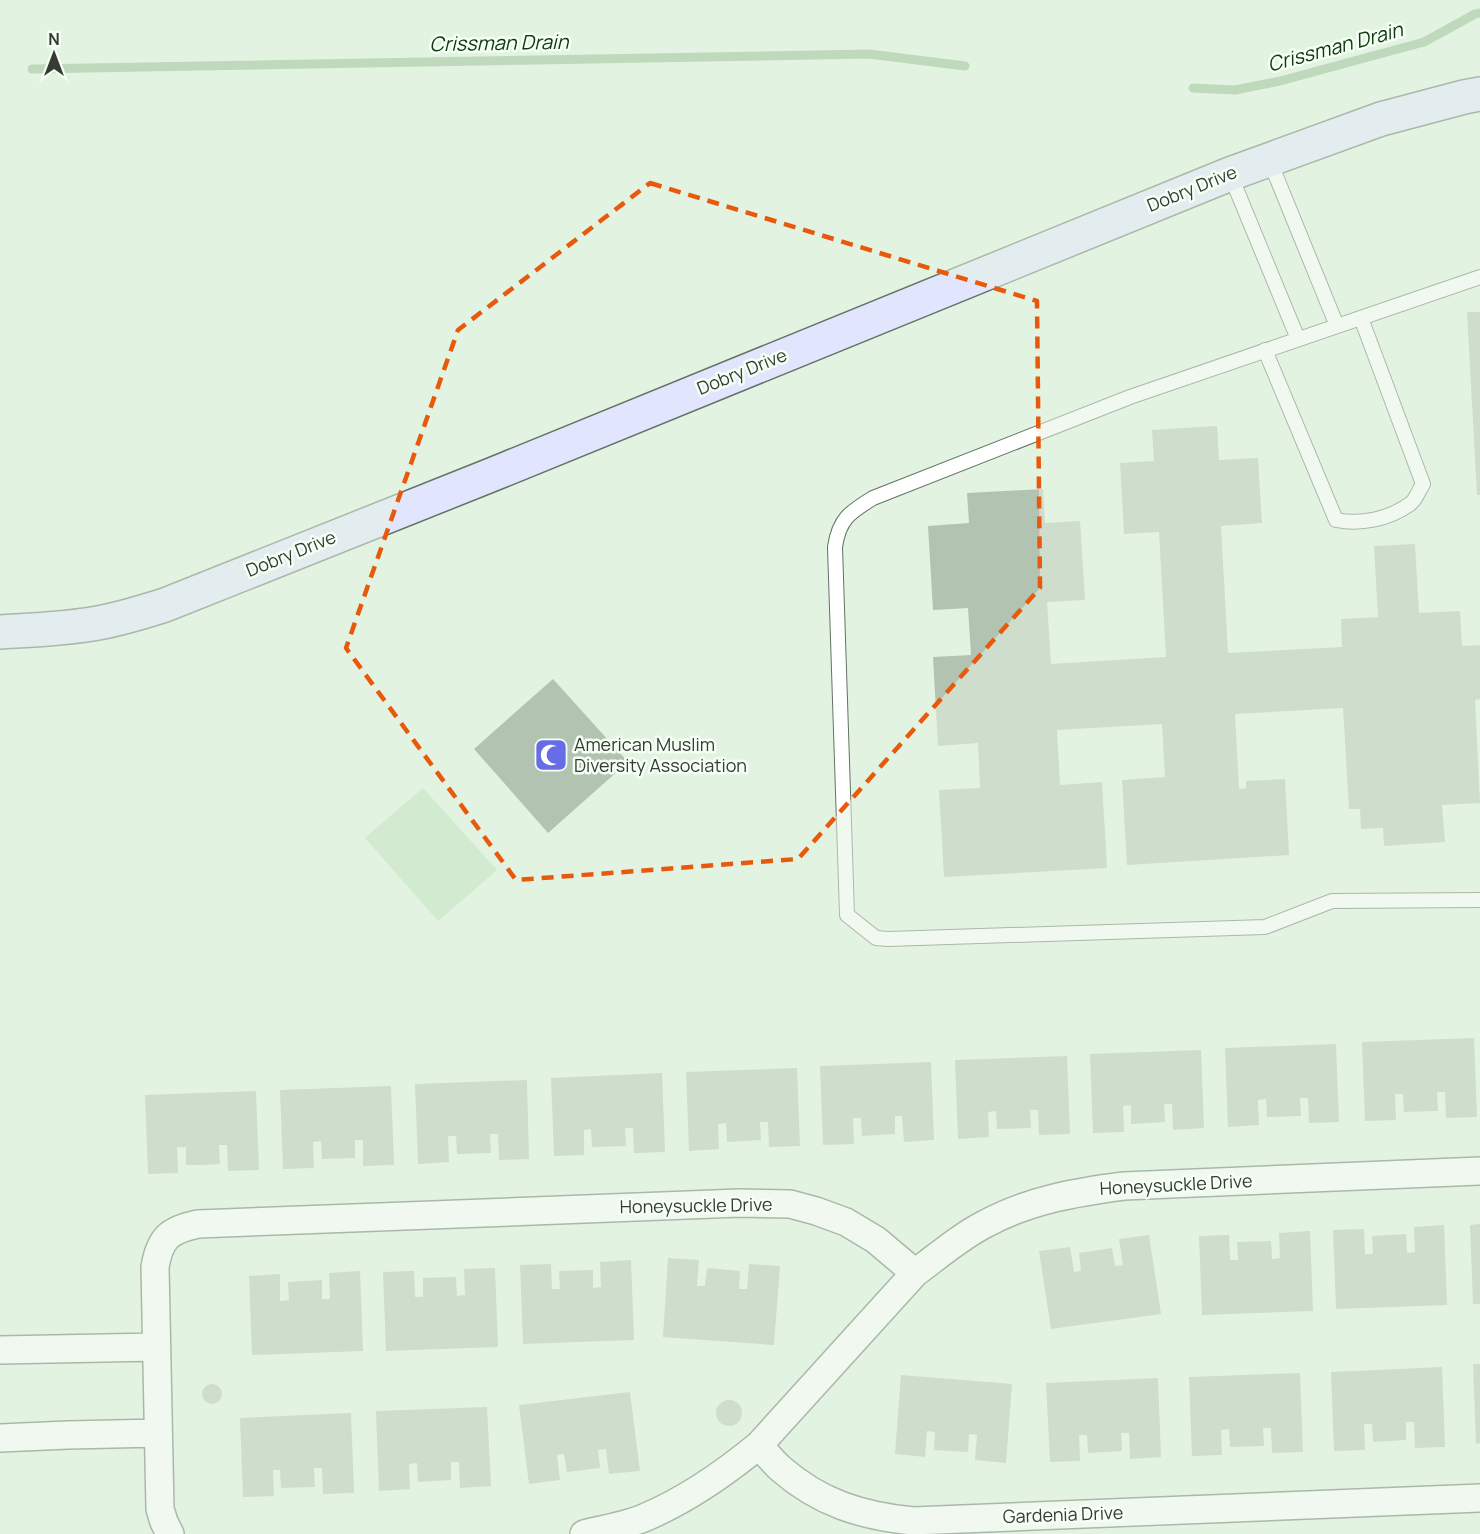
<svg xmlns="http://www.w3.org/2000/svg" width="1480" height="1534" font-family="Manrope,sans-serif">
  <rect width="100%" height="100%" fill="#e3f3e2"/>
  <!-- green -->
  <path fill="#bbe0ba" d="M423,788L497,870L438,921L365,838Z"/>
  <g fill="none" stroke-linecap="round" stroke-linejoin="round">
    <!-- stream -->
    <path stroke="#92bb90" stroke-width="9" d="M32,69L869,54L965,66
      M1193,88L1235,90L1280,81L1424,42L1475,14L1480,13"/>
  </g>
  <!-- building -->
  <path fill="#b3c3b2" d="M1467,312H1480V495H1477Z
    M1217,426L1219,460L1258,458L1262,523L1221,526L1228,653L1342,647L1341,619L1378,617L1374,546L1415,544L1419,613L1460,611L1462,646L1480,645V699L1475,700L1480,803L1442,805L1445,842L1384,846L1383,828L1361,829L1360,809H1349L1343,708L1235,714L1239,789L1246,788V781L1285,779L1289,855L1127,865L1122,780L1165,777L1162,724L1057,730L1060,785L1102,782L1107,868L944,877L939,790L980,788L978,743L938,746L933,657L971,655L968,608L933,610L928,526L969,523L967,493L1043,489L1045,523L1080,521L1085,600L1047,602L1051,664L1166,657L1159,532L1124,534L1120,463L1154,461L1152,430Z
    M553,679L628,762L548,833L474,749Z
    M1474,1038L1477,1117L1446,1118L1445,1092H1437L1438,1111L1404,1112L1403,1094H1395L1396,1120L1365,1121L1362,1042Z
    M1336,1044L1339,1122L1309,1123L1308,1098H1300L1301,1116L1267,1117L1266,1099L1258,1100L1259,1125L1228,1127L1225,1048Z
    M1201,1050L1204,1128L1173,1130L1172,1104H1164L1165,1122L1131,1124V1105L1123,1106L1124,1132L1093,1133L1090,1054Z
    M1067,1056L1070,1134L1039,1135L1038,1110H1030L1031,1128L997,1129L996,1111L988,1112L989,1137L958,1139L955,1060Z
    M931,1062L934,1140L904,1142L902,1116H895V1134L879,1135L862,1136L861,1118H853L854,1144L823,1145L820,1066Z
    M797,1068L800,1146L769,1147L768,1122H760L761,1140L727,1142L726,1123L718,1124L719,1149L689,1151L686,1072Z
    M662,1073L665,1152L634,1153L633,1128H625L626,1146L592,1147L591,1129L584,1130V1155L554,1156L551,1078Z
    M527,1080L529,1159L499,1160L498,1134H490L491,1153L457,1154L456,1136H448L449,1162L418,1164L415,1084Z
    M391,1086L394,1165L363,1166V1140H355V1158L322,1159L321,1141L313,1142L314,1168L283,1169L280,1090Z
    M256,1091L259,1170L228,1171L227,1145H219L220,1164L203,1165H186V1147H177L178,1173L148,1174L145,1095Z
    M1480,1224V1304H1473L1470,1225Z
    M1444,1225L1447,1305L1336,1309L1333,1230L1364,1229L1365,1254H1373L1372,1236L1406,1234L1407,1253L1415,1252L1414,1227Z
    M1310,1231L1313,1311L1202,1315L1199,1236L1229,1235L1230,1260H1238L1237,1242L1271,1241L1272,1259L1280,1258L1279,1233Z
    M1149,1235L1161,1314L1051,1329L1039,1251L1070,1247L1074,1272L1081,1271L1079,1253L1112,1248L1115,1266L1123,1265L1119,1239Z
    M668,1258L699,1260L697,1286H705L707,1268L740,1271L739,1289H747L749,1264L780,1266L774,1345L663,1337Z
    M631,1260L634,1340L523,1344L520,1265L551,1264L552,1289H560L559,1271L593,1270V1288L601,1287L600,1262Z
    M495,1268L498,1347L386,1351L383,1272L414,1271L415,1297H423V1278L456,1277L457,1296L465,1295L464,1269Z
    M360,1271L363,1351L252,1355L249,1276L280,1274V1301L289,1300L288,1282L322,1280V1299H330L329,1273Z
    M1473,1364H1480V1443L1476,1444Z
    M1442,1367L1445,1447L1415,1448L1414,1422H1406V1440L1389,1441L1373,1442L1372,1424H1364L1365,1450L1334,1451L1331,1372Z
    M1300,1373L1303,1452L1272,1453L1271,1428H1263L1264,1446L1230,1447L1229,1429L1221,1430L1222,1455L1192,1456L1189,1377Z
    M901,1375L1012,1384L1006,1463L975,1460L977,1435L969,1434L968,1452L934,1450L935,1432L927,1431L925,1457L895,1454Z
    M1158,1378L1161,1457L1130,1459L1129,1433H1121L1122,1451L1088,1453L1087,1435H1079L1080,1461L1050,1462L1046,1383Z
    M202 1394a10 10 0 1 1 20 0a10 10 0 1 1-20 0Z
    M630,1392L640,1471L609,1474L606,1449L598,1450L600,1468L567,1472L564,1454L557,1455L560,1480L529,1484L519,1405Z
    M716 1413a13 13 0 1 1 26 0a13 13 0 1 1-26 0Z
    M487,1407L491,1486L460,1488L459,1462H451V1480L418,1482L417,1463L409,1464L410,1489L379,1491L376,1411Z
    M351,1413L354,1493L323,1494L322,1468H314L315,1487L281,1488L280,1470H273L274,1496L243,1497L240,1418Z"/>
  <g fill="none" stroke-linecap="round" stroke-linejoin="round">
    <!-- lane casing -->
    <g stroke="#637263" stroke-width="16">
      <path id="lane" d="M1269,159L1337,326
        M1230,174L1298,339
        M1480,277L1130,397L873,498C850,512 839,519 835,547L847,915L876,938L888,939L1265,927L1332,901L1480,900
        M1265,350L1336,520C1361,525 1389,519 1410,504C1416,500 1419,490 1423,484L1361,318"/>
    </g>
    <!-- street casing -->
    <g stroke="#637263" stroke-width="30">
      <path id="street" d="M0,1350L156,1347
        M0,1438L68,1435L158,1433
        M759,1445L915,1273
        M170,1534L164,1522L160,1509L155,1267C160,1238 169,1230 198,1224L739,1203L790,1204L816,1211L846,1222L876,1240L915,1273C938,1256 961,1236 987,1223C1030,1200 1077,1192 1124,1186L1480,1171
        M584,1534C603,1529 629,1525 646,1517C686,1500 725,1473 759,1445C766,1453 773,1462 781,1469C820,1503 862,1516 913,1521L1480,1498"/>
    </g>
    <!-- secondary casing -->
    <g stroke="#637263" stroke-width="36">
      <path id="secondary" d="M0,632C33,630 65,629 98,623C120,619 143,612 165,605L491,475L1230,174L1381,119L1464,97L1480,94"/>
    </g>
    <!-- lane -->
    <use href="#lane" stroke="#fff" stroke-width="14"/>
    <!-- street -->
    <use href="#street" stroke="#fff" stroke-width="27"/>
    <!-- secondary -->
    <use href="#secondary" stroke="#e2e5fe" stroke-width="33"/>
  </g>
  <!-- marked area -->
  <path d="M0 0H1480V1534H0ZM650,183L1037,301L1040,588L798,859L516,880L346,648L458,330Z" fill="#e3f3e2" fill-opacity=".55" fill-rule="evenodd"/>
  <path fill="none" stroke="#e8590c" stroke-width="4.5" stroke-dasharray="12 8" stroke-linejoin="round" d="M650,183L1037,301L1040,588L798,859L516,880L346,648L458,330Z"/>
  <!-- icons -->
  <defs>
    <g id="mosque-square" transform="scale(1.725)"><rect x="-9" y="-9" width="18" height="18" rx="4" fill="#666de6" stroke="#f5fff4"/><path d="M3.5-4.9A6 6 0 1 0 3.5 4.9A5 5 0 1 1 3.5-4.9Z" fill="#fff"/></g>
  </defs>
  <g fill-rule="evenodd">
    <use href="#mosque-square" x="551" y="755"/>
  </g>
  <g text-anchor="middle" stroke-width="5" stroke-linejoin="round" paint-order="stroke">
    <!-- street labels -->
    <g font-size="18" fill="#353b35" stroke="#f5fff4">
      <text transform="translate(1192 189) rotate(-22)" y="6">Dobry Drive</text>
      <text transform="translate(742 372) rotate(-22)" y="6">Dobry Drive</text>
      <text transform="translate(291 554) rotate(-22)" y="6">Dobry Drive</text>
      <text transform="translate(1176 1185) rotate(-3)" y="6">Honeysuckle Drive</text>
      <text transform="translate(696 1206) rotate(-1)" y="6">Honeysuckle Drive</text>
      <text transform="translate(1063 1515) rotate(-2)" y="6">Gardenia Drive</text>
    </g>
    <!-- poi labels -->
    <g font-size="18" fill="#353b35" stroke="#f5fff4" text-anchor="start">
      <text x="574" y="751">American Muslim<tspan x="574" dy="21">Diversity Association</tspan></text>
    </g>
    <!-- water labels -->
    <g font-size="20" font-style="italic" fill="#0c390f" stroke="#f5fff4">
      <text transform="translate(499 43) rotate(-1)" y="7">Crissman Drain</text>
      <text transform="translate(1335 47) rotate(-15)" y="7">Crissman Drain</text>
    </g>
  </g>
  <!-- north arrow -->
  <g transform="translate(54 54)" stroke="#f5fff4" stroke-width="4.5" paint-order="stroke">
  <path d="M0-4.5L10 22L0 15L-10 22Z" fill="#353b35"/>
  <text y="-9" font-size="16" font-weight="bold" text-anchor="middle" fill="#353b35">N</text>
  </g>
</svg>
